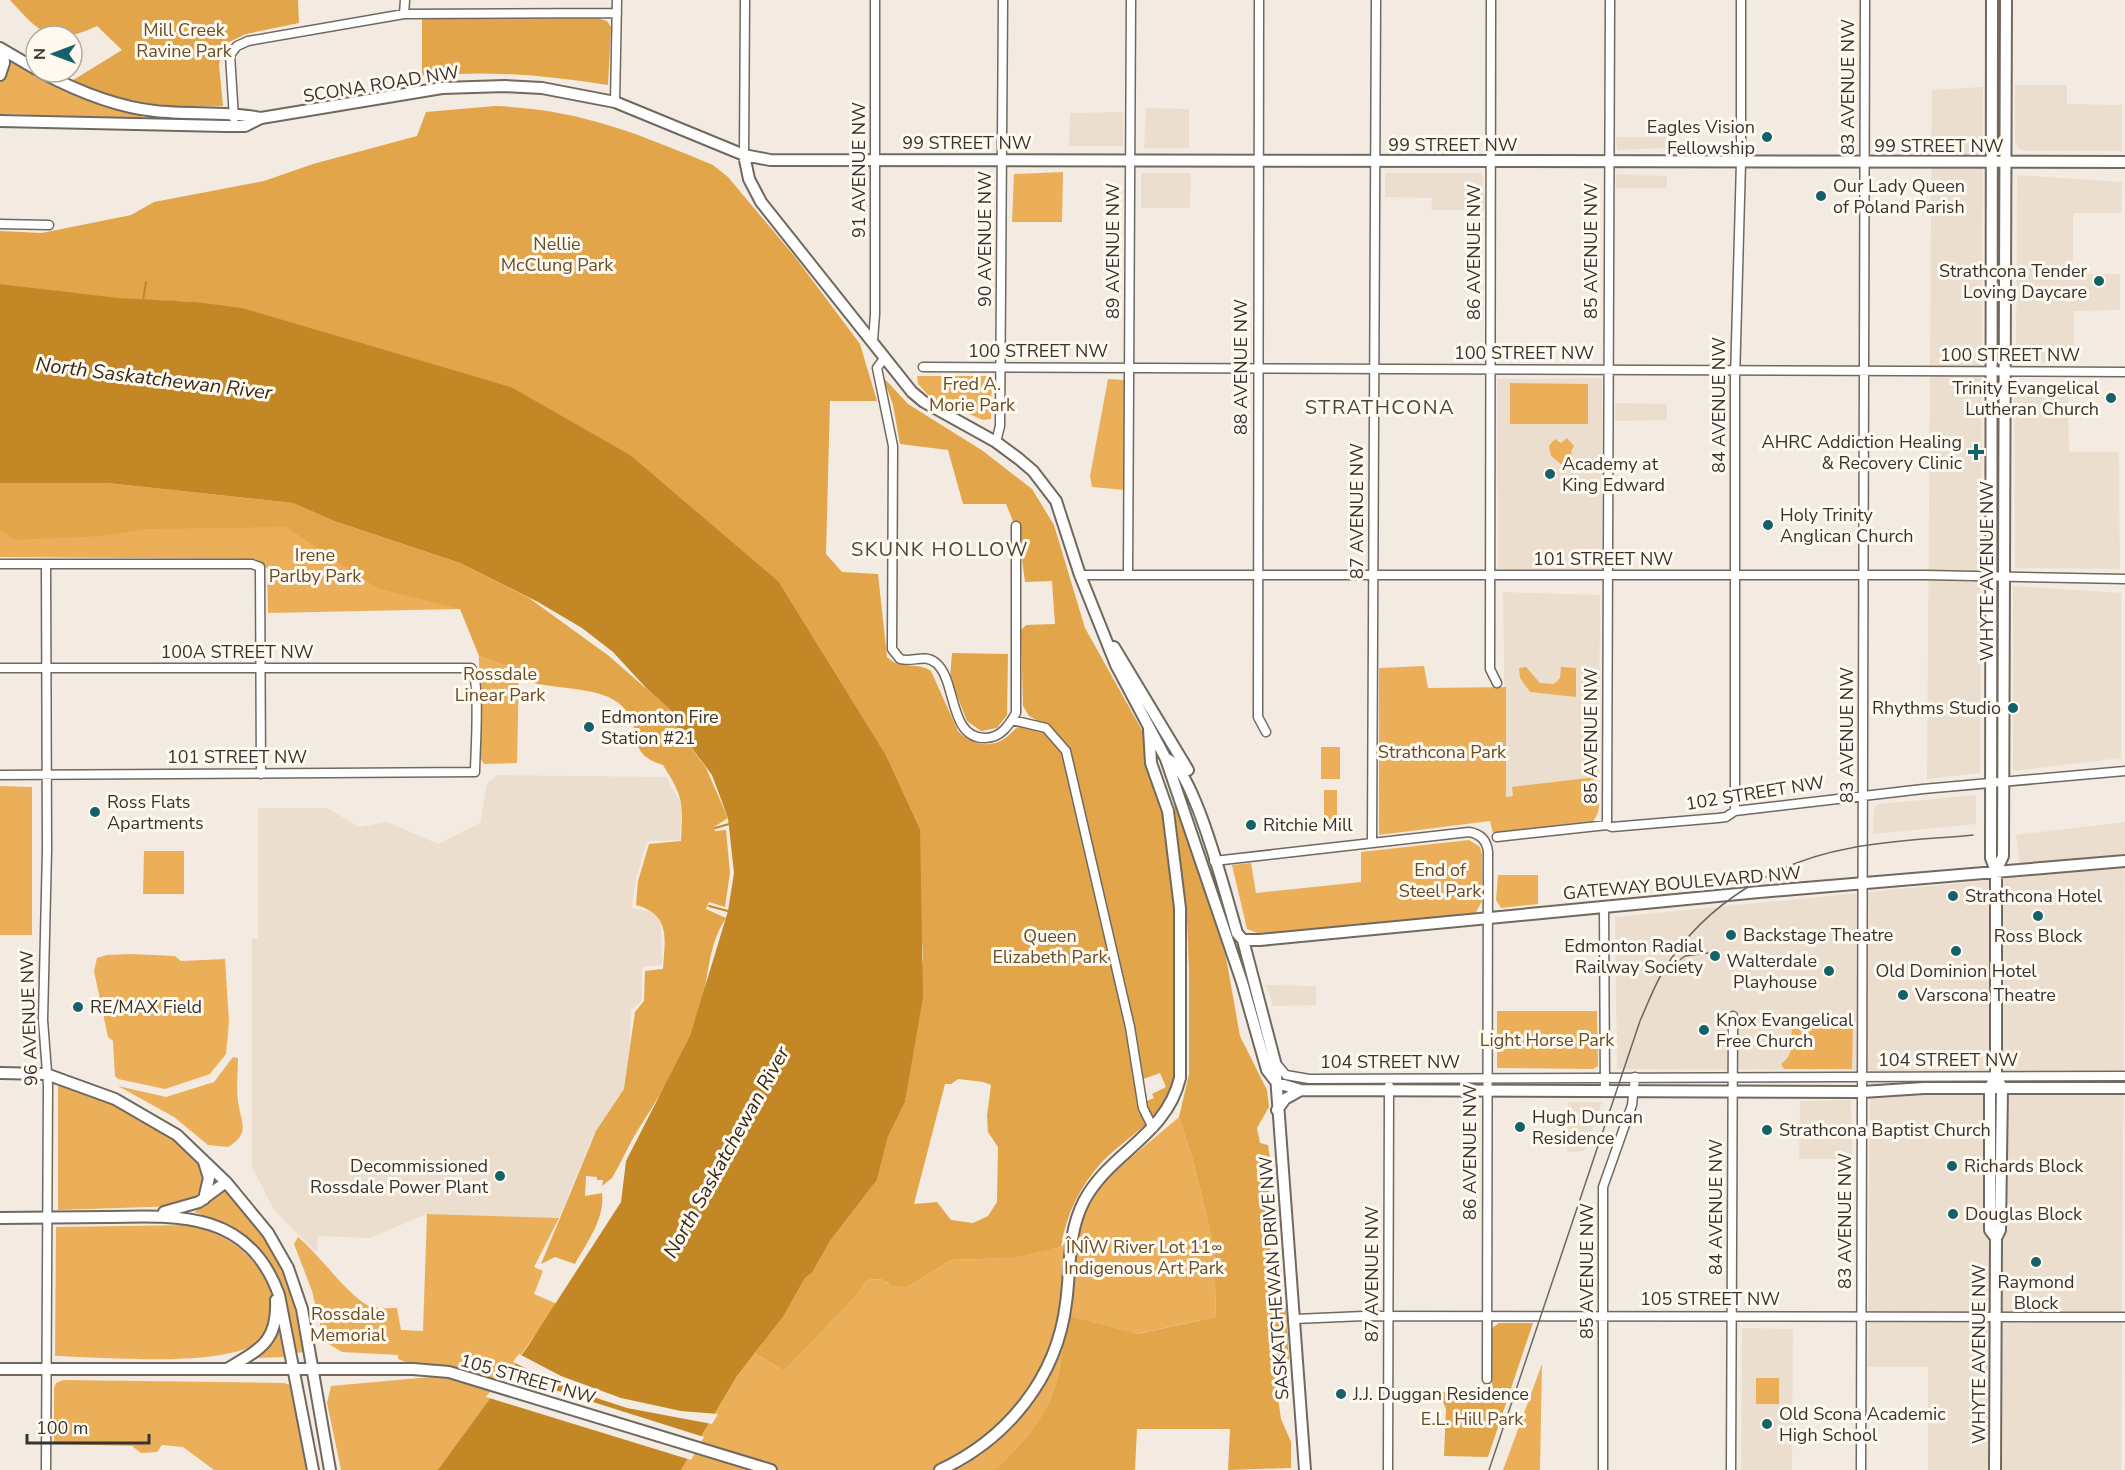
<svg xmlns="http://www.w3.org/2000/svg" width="2125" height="1470" font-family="'Nunito Sans',sans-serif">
  <rect width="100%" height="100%" fill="#f3ebe1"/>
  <!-- built -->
  <path fill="#ebdece" d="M2015,85H2067V104L2122,105V151H2023L2018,148L2015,142Z
    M1983,87L1980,773L1927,779L1932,90Z
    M1146,108L1189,109V148H1144Z
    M1123,112V146H1069L1070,113Z
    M1616,137H1667V148L1617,150Z
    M1141,173H1191L1190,208H1141Z
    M1385,173H1482L1486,210H1431L1432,198L1385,197Z
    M1616,174L1667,176V188H1616Z
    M2017,175L2122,182L2121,213H2073V274H2120V310L2074,311V361L2016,364Z
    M1602,378V569H1498L1497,379Z
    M2014,383H2068L2069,452H2119L2120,569L2015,568Z
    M1615,403L1667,404V420L1615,421Z
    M2013,586L2121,593V758L2013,771Z
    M1503,592L1600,595L1599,785L1506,797Z
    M497,775L666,777L682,805L680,840L647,841L635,883L632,908L652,912L661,921L662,965L642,967V1000L631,1010L628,1083L592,1138L559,1218L427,1214L370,1238L318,1236L317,1253L274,1210L252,1167V939L258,938V808H327L359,827L387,822L438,844L480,823L487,784Z
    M1976,795V824L1873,834L1874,808L1878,804Z
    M2125,822L2121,1470H1928V1367H1868L1870,1070L1617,1069L1615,917L2022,877L2016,835Z
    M1266,985L1316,986V1005L1273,1006Z
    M1851,1100L1852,1159H1799L1800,1101Z
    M1568,1102H1602L1584,1151L1567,1152Z
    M1742,1328L1793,1329L1792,1470H1741Z"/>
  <!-- green -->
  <path fill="#ebaf5a" d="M9,60L71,93L142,115V118L0,114V83Z
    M1063,172L1062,222H1012L1014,174Z
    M917,376H992L991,419L983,420L931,398L918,384Z
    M1108,379L1124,380L1125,490L1092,487L1090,476Z
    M1510,383L1588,384V424H1510Z
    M1567,438L1574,446L1571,451L1573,458L1562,465L1551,456L1549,446L1555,439L1561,443Z
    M0,483L293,503L460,609L268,613L267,568L256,559L0,557Z
    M479,656L519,669L517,763L484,764L480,758Z
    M1424,666L1428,688L1506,687V797L1513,796L1512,787L1596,777C1597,790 1604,809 1593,821L1493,833L1490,821L1379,835V668Z
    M1526,667L1540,683L1554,684L1560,678L1561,667L1576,668V697L1530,692L1520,678L1519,668Z
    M1321,747H1340V779H1321Z
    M0,786L32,787V935H0Z
    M1324,790H1337V820H1324Z
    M1469,840L1480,847L1482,855V901L1475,914L1260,934L1247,929L1232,865L1251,863L1256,893L1361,882V852Z
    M144,851H184V894H143Z
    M1498,875H1538V904L1501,908L1496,900Z
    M131,954L175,956L181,961L225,959L229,1022L226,1054L210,1074L165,1089L118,1079L115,1076L113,1041L108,1037L94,971L97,958L107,955Z
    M1497,1011H1597L1598,1066L1593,1069L1497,1068Z
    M1792,1019H1837V1024H1853L1852,1069H1784L1781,1064C1797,1053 1790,1036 1792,1019Z
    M233,1057L238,1058C238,1072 236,1087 238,1101C240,1121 252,1133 228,1147L208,1145L174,1117L118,1086L166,1097L214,1082Z
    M58,1083C86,1093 117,1103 143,1118C161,1128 230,1175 197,1198C192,1202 185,1203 180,1206L58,1210Z
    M1179,1117L1194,1164L1214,1248L1216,1317L1136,1334L1068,1315C1064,1337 1062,1361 1056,1383C1047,1417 1020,1447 996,1470H681L737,1376L755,1353L784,1371L855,1297L867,1280L883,1279L887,1283L906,1288L951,1260L1006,1258L1061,1247L1075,1232L1102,1182Z
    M225,1191C233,1197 240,1207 247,1215C281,1256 295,1299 304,1352L296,1353C281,1276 275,1238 194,1212Z
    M427,1214L559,1218L534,1267L543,1271L534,1294L557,1304L439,1470H341L327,1403L331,1386L430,1377L415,1366L398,1359V1355L342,1352L324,1341L312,1291L294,1244L298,1237C320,1255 346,1294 369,1306C376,1309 389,1308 397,1308L401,1330L423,1331Z
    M190,1225C224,1234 251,1250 267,1283C271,1291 273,1301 273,1309C272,1318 269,1333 262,1339C232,1369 99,1357 55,1356L56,1227Z
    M278,1332H281L286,1357L258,1358Z
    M1542,1364L1540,1470H1503Z
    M1756,1378H1779V1404H1756Z
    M63,1380L284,1383L291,1385L306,1470H214L183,1447L162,1445L157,1452L141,1453L132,1446L54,1444V1388L56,1383Z"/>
  <!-- forest -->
  <path fill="#e3a54a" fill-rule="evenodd" d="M10,0H298L299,23L246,34L223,45L219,65L223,106C164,108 125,103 70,82L122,50L97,26C52,47 41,34 10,0Z
    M597,18L607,21L611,27L608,85C540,75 490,70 422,76V19Z
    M495,106C578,109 637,133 713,165L728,177L795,257L860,344L877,401H830L826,554L842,572L878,574L887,657C901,671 916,661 931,671L958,731C972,745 993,750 1009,735C1013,732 1015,728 1020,726L1046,733L1053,729L1029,716L1023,706L1021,630L1026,625L1055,624L1052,581L1025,582L1019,536L1006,504H963L948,450L900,444L893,405L883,377L908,404L983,451L1032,489L1054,525L1085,628L1143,732L1147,768L1162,809L1178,944L1175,1079C1165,1118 1130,1134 1103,1161C1080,1186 1066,1214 1061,1247L1011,1258L951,1260L906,1288L891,1285L882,1279L867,1280L855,1297L784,1371L755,1353L783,1317L805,1278L812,1273L830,1241L877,1180L888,1137L905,1102L914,1045L923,956L920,912V829L886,755L779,582L511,387L195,302L118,299L0,284V231L42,233L131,215L154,202L264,181L313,164L417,136L426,112ZM1160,1073L1166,1087L1152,1094L1154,1098L1142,1103L1138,1081ZM958,1079L983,1082L991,1085L987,1116L988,1132L998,1147L997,1202L988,1216L973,1223L951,1220L937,1202L914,1204L945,1084H951Z
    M0,483H107L293,503L334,521L460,563L529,598L609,656L676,715L677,728L706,768L728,818L714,827L715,831L726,830L730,873L725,907L709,902L706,909L726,918C705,949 709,990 696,1024C683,1060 661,1093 641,1125C630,1142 622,1161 612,1178L602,1186L603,1180H597V1177L586,1176L585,1196L602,1193C605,1219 587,1242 575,1264L555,1257L541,1264L596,1131L624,1089L635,1012L644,1001L645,971L663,969C665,938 671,915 636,905L638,881L649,844L681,841C683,803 684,798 663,765C620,752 648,724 617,702C597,687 555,689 530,682L526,672L479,656L460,609L377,588L286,527L148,529L102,536L16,540L0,530Z
    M952,653L1008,654L1007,715L997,728L981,731L967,721L950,678Z
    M1174,804L1184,824L1226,957L1240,1036L1267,1090L1269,1107L1257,1128L1260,1143L1268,1145L1270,1158L1268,1163L1257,1168V1175L1271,1194L1273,1220L1269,1239L1278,1306L1286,1308L1289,1359L1276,1384L1281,1419L1291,1442V1468L1228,1470L1230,1429H1137L1135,1470H995C1020,1447 1047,1417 1056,1383C1062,1361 1064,1337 1068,1315L1137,1334L1216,1317L1214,1248L1194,1164L1179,1117L1189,1074V971L1187,920Z
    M1499,1323H1533L1488,1457L1444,1456L1446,1409L1439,1392H1492L1491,1333L1492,1328Z"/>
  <!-- water -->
  <path fill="#c38726" d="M0,284L118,298L195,302L242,308L511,387L630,455L779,582L886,755L920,829L923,997L905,1102L888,1137L877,1180L830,1241L812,1273L805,1278L783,1317L737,1376L681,1470H438L528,1346L621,1202L626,1161L690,1036L728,911L734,873L728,818L712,775L677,728L676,715L648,690L613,652L582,628L538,602L460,563L334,521L293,503L107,483H0Z"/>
  <!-- pier -->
  <path fill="#f3ebe1" d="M519,1354L561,1376L621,1398L681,1411L718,1414L712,1424L627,1408L587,1395L543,1377L513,1362Z
    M504,1374L704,1437L691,1460L486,1397Z"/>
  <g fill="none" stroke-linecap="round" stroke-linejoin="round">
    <!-- stream -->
    <path stroke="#c38726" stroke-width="2" d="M143,300L146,282
      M715,828L729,824
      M709,906L728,911"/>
    <!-- minor casing -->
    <g stroke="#706960" stroke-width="11">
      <path id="minor" d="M1259,0L1258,717L1266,732
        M1491,0L1490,669L1497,683
        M404,14L405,0
        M615,102L617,0
        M234,118L230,55L237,46L248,41L404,14L617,13
        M744,155L745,0
        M0,224L49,225
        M873,341L875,314V0
        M885,357L877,368L893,446L892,649L900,659C913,663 924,653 936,663C957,680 948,738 985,738C1001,738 1009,725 1016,713V526
        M923,367L2125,372
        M996,442L1000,426L1003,0
        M0,564H252L260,567L261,774
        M46,564L47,850L43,1020L48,1085L46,1470
        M1080,575H1926L2125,579
        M1128,575L1131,0
        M0,668H471C481,679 475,754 475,772L0,775
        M1012,720L1046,728L1066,751L1130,1027L1143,1108L1153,1128
        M1735,811V380L1741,162V0
        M1607,825L1610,0
        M1497,837L1607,825L1612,827L1718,818L1726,817L1735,811L1923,789L2125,771
        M1372,843L1376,0
        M1214,861L1469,832C1481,834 1487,841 1488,852L1487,1379
        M1604,907L1605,1091
        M1275,1062L1286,1075L1309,1079L2125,1076
        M1295,1319L1364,1316L2125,1317
        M1388,1470L1389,1086
        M1603,1470V1187L1632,1105L1635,1077
        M1731,1470L1733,1016
        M1861,1470L1865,0"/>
    </g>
    <!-- major casing -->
    <g stroke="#706960" stroke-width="14">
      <path id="major" d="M1992,0L1991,858L1996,871V1076L2002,1088L2000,1230L1996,1238L1995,1470
        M0,48L36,69
        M0,49L3,50L4,63L0,75
        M41,72C75,90 116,107 155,111C190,115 227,111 261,118L442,88L505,86L542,88L615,102L744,155L770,160L2125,162
        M0,121L225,126H245L261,118
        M744,155L749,179L761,202L912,392L924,402L996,442L1019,459L1033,471L1056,501L1080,575L1116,665L1166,759L1242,982L1267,1070L1277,1083L1301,1090L1862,1092L1924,1088H2125
        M1114,647L1188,770
        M1166,759C1193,763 1228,904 1237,933L1243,940L1275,1062L1305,1470
        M1996,871L2003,856L2006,0
        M1243,940H1260L1759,892L2125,861
        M0,1073L46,1074L115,1099L177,1135L226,1182L268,1233L288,1268L302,1309L330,1470
        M1993,1081L1990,1088V1230L1996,1238
        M1277,1110L1285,1099L1301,1090
        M204,1162L209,1178L204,1199
        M164,1212L199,1202L226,1182
        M0,1218C35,1218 71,1217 106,1217C181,1215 249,1212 279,1295L313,1470
        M0,1369H413L449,1372L771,1470
        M227,1369C260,1349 278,1342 276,1300
        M940,1470C1007,1439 1057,1378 1066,1303C1071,1268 1067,1234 1084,1201C1110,1152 1166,1136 1180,1078V908L1168,811L1151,763L1149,729"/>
    </g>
    <!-- minor -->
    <use href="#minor" stroke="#fff" stroke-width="8"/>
    <!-- major -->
    <use href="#major" stroke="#fff" stroke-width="10"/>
    <!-- tram -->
    <path stroke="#6c6862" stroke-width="1.5" d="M1673,965L1685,956L1708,953
      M1489,1470L1640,1021C1648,1003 1655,984 1665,968C1706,903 1777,861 1851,848C1891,840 1933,839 1973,835"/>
  </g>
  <!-- markers -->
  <g fill="#13626a" stroke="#fff9f0" stroke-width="2">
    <circle cx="1767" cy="137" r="6"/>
    <circle cx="1821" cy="196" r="6"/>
    <circle cx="2099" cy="281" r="6"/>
    <circle cx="2111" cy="398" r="6"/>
    <path d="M1973 443h6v6h6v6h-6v6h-6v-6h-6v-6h6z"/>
    <circle cx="1550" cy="474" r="6"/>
    <circle cx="1768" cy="525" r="6"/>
    <circle cx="2013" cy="708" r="6"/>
    <circle cx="589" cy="727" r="6"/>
    <circle cx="95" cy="812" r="6"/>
    <circle cx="1251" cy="825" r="6"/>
    <circle cx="1953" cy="896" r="6"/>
    <circle cx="2038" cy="916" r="6"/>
    <circle cx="1731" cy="935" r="6"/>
    <circle cx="1956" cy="951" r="6"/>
    <circle cx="1715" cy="956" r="6"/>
    <circle cx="1829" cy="971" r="6"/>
    <circle cx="1903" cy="995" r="6"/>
    <circle cx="78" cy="1007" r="6"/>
    <circle cx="1704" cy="1030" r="6"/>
    <circle cx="1520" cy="1127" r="6"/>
    <circle cx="1767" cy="1130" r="6"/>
    <circle cx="1952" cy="1166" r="6"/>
    <circle cx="500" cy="1176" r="6"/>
    <circle cx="1953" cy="1214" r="6"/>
    <circle cx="2036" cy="1262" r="6"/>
    <circle cx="1341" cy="1394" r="6"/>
    <circle cx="1767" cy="1424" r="6"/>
  </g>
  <g text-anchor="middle" stroke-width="6" stroke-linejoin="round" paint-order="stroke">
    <!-- park labels -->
    <g font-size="18" fill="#674d28" stroke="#fff9f0">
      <text x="184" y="36">Mill Creek<tspan x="184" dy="21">Ravine Park</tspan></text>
      <text x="557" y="250">Nellie<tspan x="557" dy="21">McClung Park</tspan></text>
      <text x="972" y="390">Fred A.<tspan x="972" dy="21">Morie Park</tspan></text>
      <text x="315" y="561">Irene<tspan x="315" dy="21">Parlby Park</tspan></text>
      <text x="500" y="680">Rossdale<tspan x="500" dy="21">Linear Park</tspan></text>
      <text x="1442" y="758">Strathcona Park</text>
      <text x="1440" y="876">End of<tspan x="1440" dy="21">Steel Park</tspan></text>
      <text x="1050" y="942">Queen<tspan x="1050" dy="21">Elizabeth Park</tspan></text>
      <text x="1547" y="1046">Light Horse Park</text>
      <text x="1144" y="1253">ÎNÎW River Lot 11∞<tspan x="1144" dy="21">Indigenous Art Park</tspan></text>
      <text x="348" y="1320">Rossdale<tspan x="348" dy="21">Memorial</tspan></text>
      <text x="1472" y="1425">E.L. Hill Park</text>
    </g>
    <!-- street labels -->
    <g font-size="18" fill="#373430" stroke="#fff9f0">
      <text transform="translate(381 84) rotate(-9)" y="6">SCONA ROAD NW</text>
      <text transform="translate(1848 87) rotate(-90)" y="6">83 AVENUE NW</text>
      <text x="967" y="149">99 STREET NW</text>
      <text x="1453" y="151">99 STREET NW</text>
      <text x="1939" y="152">99 STREET NW</text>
      <text transform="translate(859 170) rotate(-90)" y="6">91 AVENUE NW</text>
      <text transform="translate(985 239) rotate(-90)" y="6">90 AVENUE NW</text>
      <text transform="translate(1113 251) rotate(-90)" y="6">89 AVENUE NW</text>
      <text transform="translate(1591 251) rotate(-90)" y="6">85 AVENUE NW</text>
      <text transform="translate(1474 252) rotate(-90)" y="6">86 AVENUE NW</text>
      <text x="1038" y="357">100 STREET NW</text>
      <text x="1524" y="359">100 STREET NW</text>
      <text x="2010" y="361">100 STREET NW</text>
      <text transform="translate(1241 367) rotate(-90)" y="6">88 AVENUE NW</text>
      <text transform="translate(1719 405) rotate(-90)" y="6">84 AVENUE NW</text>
      <text transform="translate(1357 511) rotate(-90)" y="6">87 AVENUE NW</text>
      <text x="1603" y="565">101 STREET NW</text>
      <text transform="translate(1987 571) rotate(-90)" y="6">WHYTE AVENUE NW</text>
      <text x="237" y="658">100A STREET NW</text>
      <text transform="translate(1847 735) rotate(-90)" y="6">83 AVENUE NW</text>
      <text transform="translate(1591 736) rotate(-90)" y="6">85 AVENUE NW</text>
      <text x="237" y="763">101 STREET NW</text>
      <text transform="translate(1755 793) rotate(-9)" y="6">102 STREET NW</text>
      <text transform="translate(1682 883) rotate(-5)" y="6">GATEWAY BOULEVARD NW</text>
      <text transform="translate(29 1018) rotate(-92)" y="6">96 AVENUE NW</text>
      <text x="1948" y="1066">104 STREET NW</text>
      <text x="1390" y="1068">104 STREET NW</text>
      <text transform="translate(1470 1152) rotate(-90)" y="6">86 AVENUE NW</text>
      <text transform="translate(1716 1207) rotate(-90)" y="6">84 AVENUE NW</text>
      <text transform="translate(1845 1221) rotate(-90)" y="6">83 AVENUE NW</text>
      <text transform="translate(1587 1271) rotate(-90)" y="6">85 AVENUE NW</text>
      <text transform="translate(1372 1274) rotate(-90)" y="6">87 AVENUE NW</text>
      <text transform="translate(1274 1278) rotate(-94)" y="6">SASKATCHEWAN DRIVE NW</text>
      <text x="1710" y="1305">105 STREET NW</text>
      <text transform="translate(1979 1354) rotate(-90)" y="6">WHYTE AVENUE NW</text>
      <text transform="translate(528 1379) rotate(16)" y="6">105 STREET NW</text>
    </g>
    <!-- poi labels -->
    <g font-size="18" fill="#373430" stroke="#fff9f0" text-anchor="start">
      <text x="1755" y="133" text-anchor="end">Eagles Vision<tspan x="1755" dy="21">Fellowship</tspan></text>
      <text x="1833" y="192">Our Lady Queen<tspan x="1833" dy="21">of Poland Parish</tspan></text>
      <text x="2087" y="277" text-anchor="end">Strathcona Tender<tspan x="2087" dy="21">Loving Daycare</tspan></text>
      <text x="2099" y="394" text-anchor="end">Trinity Evangelical<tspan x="2099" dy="21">Lutheran Church</tspan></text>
      <text x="1962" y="448" text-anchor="end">AHRC Addiction Healing<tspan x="1962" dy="21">&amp; Recovery Clinic</tspan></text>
      <text x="1562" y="470">Academy at<tspan x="1562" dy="21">King Edward</tspan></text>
      <text x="1780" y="521">Holy Trinity<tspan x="1780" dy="21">Anglican Church</tspan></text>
      <text x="2001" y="714" text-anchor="end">Rhythms Studio</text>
      <text x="601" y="723">Edmonton Fire<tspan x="601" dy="21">Station #21</tspan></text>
      <text x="107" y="808">Ross Flats<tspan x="107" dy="21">Apartments</tspan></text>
      <text x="1263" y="831">Ritchie Mill</text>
      <text x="1965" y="902">Strathcona Hotel</text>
      <text x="1743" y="941">Backstage Theatre</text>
      <text x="2038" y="942" text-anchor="middle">Ross Block</text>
      <text x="1703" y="952" text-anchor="end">Edmonton Radial<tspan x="1703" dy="21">Railway Society</tspan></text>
      <text x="1817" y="967" text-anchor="end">Walterdale<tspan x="1817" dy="21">Playhouse</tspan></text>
      <text x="1956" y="977" text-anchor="middle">Old Dominion Hotel</text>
      <text x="1915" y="1001">Varscona Theatre</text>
      <text x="90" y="1013">RE/MAX Field</text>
      <text x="1716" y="1026">Knox Evangelical<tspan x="1716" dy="21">Free Church</tspan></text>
      <text x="1532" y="1123">Hugh Duncan<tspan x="1532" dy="21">Residence</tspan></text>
      <text x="1779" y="1136">Strathcona Baptist Church</text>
      <text x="488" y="1172" text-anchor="end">Decommissioned<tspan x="488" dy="21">Rossdale Power Plant</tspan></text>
      <text x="1964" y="1172">Richards Block</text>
      <text x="1965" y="1220">Douglas Block</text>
      <text x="2036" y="1288" text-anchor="middle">Raymond<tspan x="2036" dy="21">Block</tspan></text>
      <text x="1353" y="1400">J.J. Duggan Residence</text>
      <text x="1779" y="1420">Old Scona Academic<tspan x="1779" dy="21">High School</tspan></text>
    </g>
    <!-- water labels -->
    <g font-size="20" font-style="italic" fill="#332717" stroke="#fff9f0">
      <text transform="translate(154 378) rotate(7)" y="7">North Saskatchewan River</text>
      <text transform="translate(726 1152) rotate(-61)" y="7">North Saskatchewan River</text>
    </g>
    <!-- neighbourhood labels -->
    <g font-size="20" letter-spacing="1.5" fill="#4c453d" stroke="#fff9f0">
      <text x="1380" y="414">STRATHCONA</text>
      <text x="940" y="556">SKUNK HOLLOW</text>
    </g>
  </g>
  <!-- north arrow -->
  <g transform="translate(54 54) rotate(270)"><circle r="28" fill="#fff9f0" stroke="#afaaa3" stroke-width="1.5"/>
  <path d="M0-4.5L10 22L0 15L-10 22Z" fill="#13626a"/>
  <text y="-9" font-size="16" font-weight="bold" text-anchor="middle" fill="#373430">N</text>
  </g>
  <!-- scale -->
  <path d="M27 1434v9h122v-9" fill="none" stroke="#373430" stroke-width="3"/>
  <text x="36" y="1434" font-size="18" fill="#373430" stroke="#fff9f0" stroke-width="4.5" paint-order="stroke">100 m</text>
</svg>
